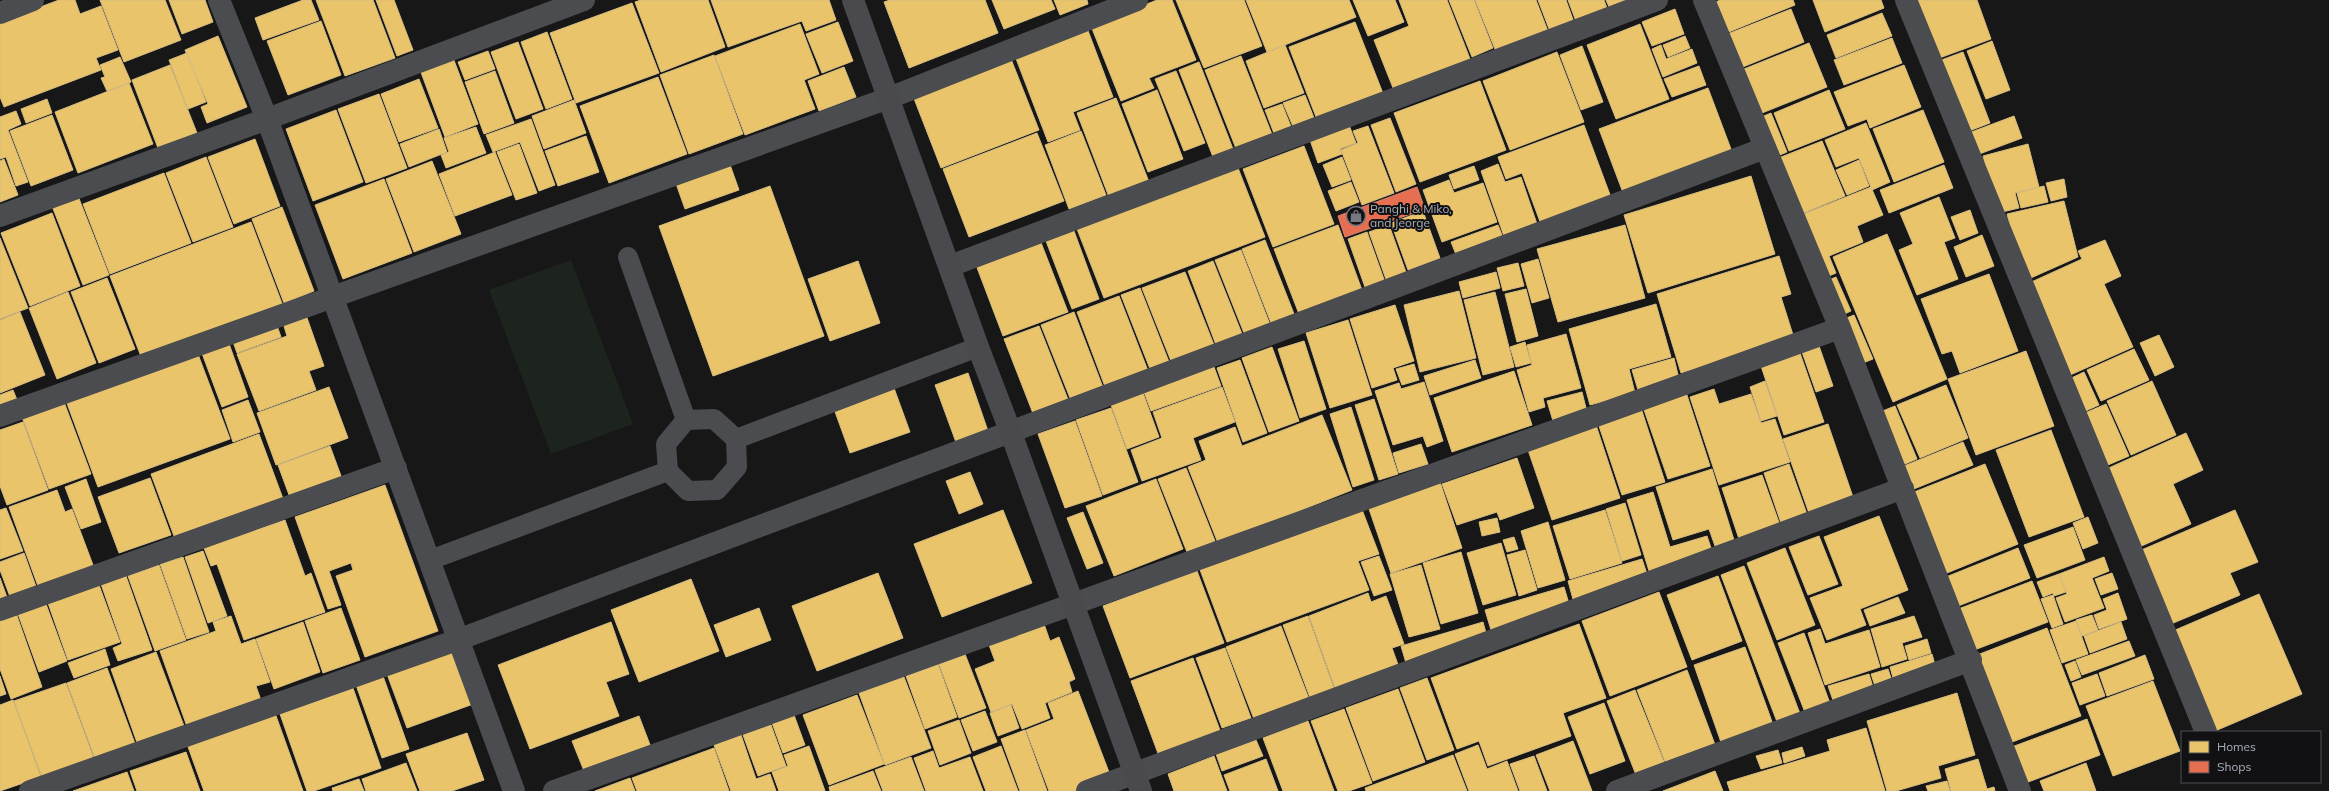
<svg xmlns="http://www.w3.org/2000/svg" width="2329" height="791" font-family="Mulish,sans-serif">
  <rect width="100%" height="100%" fill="#171717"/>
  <!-- green -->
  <path fill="#1d241e" d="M571,260L633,424L551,454L489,290Z"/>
  <!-- homes -->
  <path fill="#e9c46a" stroke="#d6bd81" d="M59,0H75L80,14L101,6L118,50L96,58L101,70L4,107L0,97V22Z
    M100,0H165L181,40L124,62Z
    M169,0H205L213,22L182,34Z
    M303,0H311L319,20L263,40L255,18Z
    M316,0H373L395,58L345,76Z
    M376,0H394L413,50L397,56Z
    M641,0H708L725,47L661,72L635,2Z
    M711,0H829L836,20L806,31L802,21L728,47Z
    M890,0H985L998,33L909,68L884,2Z
    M992,0H1051L1055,9L1004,29Z
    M1054,0H1087L1088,4L1060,15Z
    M1157,0H1172L1196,60L1149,78L1154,88L1121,101L1091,26Z
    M1176,0H1244L1262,46L1204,68Z
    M1246,0H1349L1356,17L1267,52Z
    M1353,0H1395L1404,22L1368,36Z
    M1399,0H1447L1472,64L1395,93L1374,40L1409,26Z
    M1449,0H1474L1493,48L1472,57Z
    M1475,0H1536L1549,34L1497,54Z
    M1538,0H1566L1575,25L1551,34Z
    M1568,0H1604L1608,11L1577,24Z
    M1606,0H1626L1609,7Z
    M1720,0H1793L1795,5L1724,34L1712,4Z
    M1813,0H1881L1884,8L1825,32Z
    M1911,0H1977L1991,39L1934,60Z
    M632,3L659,73L576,103L550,33Z
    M1675,9L1684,34L1652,46L1642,22Z
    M1791,9L1804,42L1738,69L1725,35Z
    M1882,13L1892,36L1836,58L1827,35Z
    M321,21L341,75L288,95L267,41Z
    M838,22L853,61L822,73L806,34Z
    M1355,22L1384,96L1318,122L1289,47Z
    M800,24L819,74L804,80L815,109L745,135L715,56Z
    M1640,24L1669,99L1616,119L1587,45Z
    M1087,28L1113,97L1073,112L1080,130L1048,142L1015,56Z
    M547,32L572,99L546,109L521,42Z
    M218,36L247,107L207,123L201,107L208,104L185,50Z
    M1685,36L1690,48L1668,57L1663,45Z
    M1892,38L1902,63L1844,85L1834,60Z
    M1992,41L2010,90L1986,99L1967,51Z
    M518,42L543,109L516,119L491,52Z
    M1809,43L1827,87L1757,115L1739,71Z
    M1285,45L1304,93L1264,108L1246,61Z
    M1661,45L1666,59L1692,49L1697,63L1663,77L1652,49Z
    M1582,46L1603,102L1581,110L1560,55Z
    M488,51L495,69L465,80L458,62Z
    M1557,52L1584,122L1510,150L1483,81Z
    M1963,52L1990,123L1964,133L1936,62Z
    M187,53L206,102L188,109L169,60Z
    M452,55L478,124L445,137L419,67Z
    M714,55L743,134L689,154L660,75Z
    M1241,56L1273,137L1237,151L1205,70Z
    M120,57L131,82L107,91L101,78L105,77L100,65Z
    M1011,59L1039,130L941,168L913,96Z
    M1199,62L1233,149L1213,157L1179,70Z
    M170,65L197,133L158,148L132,80Z
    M1904,65L1921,107L1870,128L1867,119L1848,126L1834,92Z
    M1699,66L1706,85L1672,97L1664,79Z
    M844,67L856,97L819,111L808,81Z
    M495,71L514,123L484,134L465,82Z
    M1176,71L1205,143L1184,151L1155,79Z
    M658,77L687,154L609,183L580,106Z
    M419,79L438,128L399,142L381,94Z
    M1480,81L1506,150L1420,182L1394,113Z
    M129,83L153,144L78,173L55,112Z
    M1708,88L1734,157L1625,198L1599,129Z
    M1157,90L1183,159L1148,172L1122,104Z
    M1829,90L1845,129L1789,151L1774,113Z
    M379,94L407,168L366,183L338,109Z
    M1305,95L1316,123L1295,131L1283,103Z
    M1116,98L1149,182L1109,197L1077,113Z
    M47,99L52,113L26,123L21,109Z
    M574,100L586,133L544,149L532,116Z
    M1282,104L1292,129L1275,136L1265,110Z
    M336,110L363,182L313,201L286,129Z
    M1923,110L1944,162L1894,182L1873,129Z
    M16,111L21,124L8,130L28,182L16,186L6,157L0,159V117Z
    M1771,113L1787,152L1775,157L1759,118Z
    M52,115L73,170L31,186L10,131Z
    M2014,116L2022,138L1974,156L1966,134Z
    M1390,118L1416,184L1396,192L1371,125Z
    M531,119L555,185L539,191L520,142L493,152L486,135Z
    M1866,123L1890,182L1872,190L1859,158L1836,167L1825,140Z
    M1349,125L1356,143L1340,149L1342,154L1318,163L1310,140Z
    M1584,125L1612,200L1542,227L1522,173L1506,179L1498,157Z
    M1368,126L1394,193L1362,205L1341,150L1358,143L1353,131Z
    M476,127L486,153L446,168L441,155L449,152L444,138Z
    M439,129L447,152L409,167L400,144Z
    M1081,131L1106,195L1069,209L1045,145Z
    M1037,133L1064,201L969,237L943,169Z
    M586,136L599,172L558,186L545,151Z
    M255,139L280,206L234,224L208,157Z
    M1822,141L1845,196L1799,215L1776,159Z
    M519,144L537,193L516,200L497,152Z
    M2028,144L2039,187L2015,193L2019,208L1998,213L1983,156Z
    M1304,146L1334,224L1273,247L1243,169Z
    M495,152L512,195L455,216L439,174Z
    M206,157L233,227L193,242L166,173Z
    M1342,157L1351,180L1332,187L1323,165Z
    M4,159L18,195L0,202V161Z
    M728,159L739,190L685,209L674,178Z
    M1859,160L1869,186L1847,195L1836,170Z
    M432,161L461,234L414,252L386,179Z
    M1498,164L1505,182L1521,177L1538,227L1505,239L1481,171Z
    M1944,165L1953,188L1889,213L1880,190Z
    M1474,166L1479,180L1454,189L1449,175Z
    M1238,168L1265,237L1104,298L1077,229Z
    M164,173L191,243L110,274L83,204Z
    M1751,176L1775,254L1648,293L1624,215Z
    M384,179L412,253L343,279L315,205Z
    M2064,179L2067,197L2051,201L2046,183Z
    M1449,180L1454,193L1483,183L1497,222L1442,242L1423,190Z
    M1351,182L1359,202L1336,211L1328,191Z
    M770,186L824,336L713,376L659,226Z
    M2044,186L2048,202L2021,208L2017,193Z
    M1871,187L1883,215L1857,226L1863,242L1829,256L1836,273L1822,279L1796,217Z
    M78,196L109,275L83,285L52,206Z
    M1939,197L1955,238L1944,242L1958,279L1917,295L1899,250L1913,244L1900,213Z
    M2064,201L2078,257L2024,281L2007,214Z
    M282,207L314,291L284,303L252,219Z
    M1970,210L1978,233L1960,240L1951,217Z
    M1423,211L1440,258L1408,270L1391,223Z
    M52,213L80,286L30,306L1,233Z
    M251,222L283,306L142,359L110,276Z
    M1338,225L1362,290L1299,314L1274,249Z
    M1389,225L1407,275L1387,282L1369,232Z
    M1498,225L1504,240L1457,257L1451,242Z
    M1625,225L1645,298L1558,322L1537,249Z
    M1074,231L1099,299L1072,309L1046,241Z
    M1367,232L1385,282L1366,290L1348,239Z
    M1887,234L1947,379L1893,402L1833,257Z
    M1982,235L1994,266L1966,277L1954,247Z
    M0,238L28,308L0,319Z
    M1040,240L1068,312L1003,336L976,265Z
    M1265,240L1296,319L1273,328L1242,249Z
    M2105,240L2121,276L2104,284L2133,347L2068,376L2027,284L2082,259L2078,251Z
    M1241,250L1271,327L1246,338L1215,260Z
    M1779,256L1791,294L1781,297L1794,338L1681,373L1657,294Z
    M1538,259L1549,298L1532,303L1521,264Z
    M858,261L880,323L830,341L808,279Z
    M1213,261L1244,339L1218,350L1188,271Z
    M1518,263L1524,286L1503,291L1497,268Z
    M1185,272L1216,350L1173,366L1142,288Z
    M1496,272L1500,288L1463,298L1459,282Z
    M1989,274L2018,351L1960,373L1952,351L1942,354L1921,299Z
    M1836,277L1851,311L1838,317L1824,282Z
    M107,278L135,349L99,363L71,292Z
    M1140,288L1171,367L1152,374L1121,295Z
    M1526,289L1538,336L1517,342L1505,294Z
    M1459,291L1476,358L1420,372L1404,305Z
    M68,292L96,363L57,379L29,308Z
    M1495,292L1514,367L1483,375L1464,300Z
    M1119,296L1150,376L1107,392L1077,312Z
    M1656,304L1671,357L1629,369L1635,393L1590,405L1569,329Z
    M1395,305L1414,361L1393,368L1397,380L1372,388L1350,319Z
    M20,312L45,375L0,393V320Z
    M1074,312L1104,390L1072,403L1041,325Z
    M306,315L324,366L309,371L316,390L259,411L237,354L287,336L283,323Z
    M1854,315L1873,359L1858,365L1839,321Z
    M275,320L281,337L237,353L231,336Z
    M1348,320L1372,395L1330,408L1306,333Z
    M1039,326L1069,402L1034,416L1004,339Z
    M1566,334L1581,388L1543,398L1545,407L1529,412L1517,370L1532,365L1527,345Z
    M2159,335L2174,367L2155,376L2140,343Z
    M227,338L248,397L222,407L200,348Z
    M1304,341L1326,409L1300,418L1278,349Z
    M1525,342L1531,363L1516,367L1510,347Z
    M1818,343L1833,386L1816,392L1801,349Z
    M1272,347L1299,421L1269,432L1242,358Z
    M196,349L230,439L98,487L65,398Z
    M2134,349L2149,380L2101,401L2087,370Z
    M2026,351L2054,426L1976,455L1948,379Z
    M1800,353L1824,422L1784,435L1761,366Z
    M1674,358L1679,379L1638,390L1632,370Z
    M1240,360L1267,433L1243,442L1217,368Z
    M1475,360L1481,378L1430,395L1424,376Z
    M1414,364L1419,380L1402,385L1396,369Z
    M1214,367L1221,386L1151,411L1144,392Z
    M1514,371L1532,425L1452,452L1434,398Z
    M2084,372L2099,405L2079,414L2065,381Z
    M968,373L989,434L957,445L935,385Z
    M1765,381L1777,416L1761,421L1750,387Z
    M2152,381L2176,435L2131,455L2107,401Z
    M1424,382L1443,441L1427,447L1423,436L1393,445L1375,391L1399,383L1401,389Z
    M1946,385L1968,438L1920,458L1897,405Z
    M329,387L348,438L276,465L257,413Z
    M1222,387L1235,422L1193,438L1201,460L1142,481L1131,450L1162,438L1153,412Z
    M894,388L910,432L850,453L834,409Z
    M1685,389L1710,466L1668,479L1642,404Z
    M1714,389L1719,404L1751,394L1761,423L1775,419L1790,462L1719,485L1690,397Z
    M13,390L20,407L0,414V395Z
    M1582,392L1587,412L1553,421L1547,401Z
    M1143,393L1159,437L1127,449L1111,405Z
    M1374,399L1398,474L1379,480L1355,405Z
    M248,400L260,432L233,442L222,410Z
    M64,402L91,474L49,489L22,417Z
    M2106,404L2129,456L2101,468L2078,416Z
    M1640,405L1665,482L1622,495L1597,420Z
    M1895,406L1917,459L1898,467L1875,414Z
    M1351,407L1374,480L1353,487L1330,414Z
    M1111,408L1138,482L1103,495L1076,420Z
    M1322,415L1352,490L1218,543L1188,467L1206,460L1199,441L1235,427L1242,446Z
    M1075,421L1102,496L1065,508L1038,434Z
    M23,422L48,490L7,505L0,486V430Z
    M1595,422L1620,498L1552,520L1526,444Z
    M1828,424L1854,500L1810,516L1783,439Z
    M2051,430L2084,517L2029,537L1996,450Z
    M2186,433L2203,470L2173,484L2191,524L2137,548L2102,471Z
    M259,434L285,504L177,544L151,474Z
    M1963,442L1973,465L1909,491L1899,468Z
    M1421,444L1428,464L1399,473L1393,453Z
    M330,446L344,484L292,503L278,465Z
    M1517,458L1534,508L1500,520L1497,512L1457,525L1442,484Z
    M1789,464L1808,517L1782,526L1764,473Z
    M1985,464L2018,544L1942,575L1909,494Z
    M1186,468L1215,541L1187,552L1158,479Z
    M1712,469L1734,540L1715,546L1709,529L1673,540L1656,487Z
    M970,472L983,504L959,514L946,481Z
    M1762,475L1781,528L1740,542L1722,488Z
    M150,478L171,535L119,553L98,497Z
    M86,479L101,522L81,529L65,487Z
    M1156,479L1183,549L1114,576L1086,506Z
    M1440,482L1462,548L1391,573L1368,506Z
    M385,485L438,631L365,657L336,576L353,570L351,563L329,571L341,605L328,609L295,517Z
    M57,490L65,512L72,509L93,565L38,586L9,507Z
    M1653,492L1670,547L1707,536L1713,554L1650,574L1627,500Z
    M1625,503L1641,555L1622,561L1606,509Z
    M1361,507L1379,554L1358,561L1369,590L1227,642L1199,567Z
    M6,508L23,551L0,559V510Z
    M1003,510L1032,583L942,617L914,544Z
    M1605,510L1622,563L1570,579L1553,526Z
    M2235,510L2258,562L2230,573L2240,595L2171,624L2139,551Z
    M1083,512L1103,563L1087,569L1067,518Z
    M1879,516L1908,590L1860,609L1866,625L1827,640L1810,598L1843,586L1824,537Z
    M2088,517L2098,543L2083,549L2073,523Z
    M1497,518L1500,532L1482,536L1479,522Z
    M285,520L305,576L311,573L325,612L244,640L217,564L211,566L204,548Z
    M1548,522L1565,580L1538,588L1521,531Z
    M2073,527L2085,560L2037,578L2024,545Z
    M1819,536L1838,584L1808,595L1789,547Z
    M1514,537L1518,549L1507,552L1503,540Z
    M1501,543L1516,595L1483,605L1467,553Z
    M1785,548L1815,625L1777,640L1747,563Z
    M2018,548L2030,578L1953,608L1941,579Z
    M1525,550L1537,590L1519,596L1507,555Z
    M203,551L227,616L208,623L185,557Z
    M1461,552L1478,613L1441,624L1423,563Z
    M24,553L38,592L12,602L0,570V562Z
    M1379,556L1392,590L1374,596L1361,562Z
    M183,557L209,632L187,639L160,564Z
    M2104,557L2109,571L2092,578L2104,608L2065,622L2056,598L2067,594L2059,574Z
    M1642,559L1649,580L1574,603L1568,581Z
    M159,565L186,640L155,651L128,576Z
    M1421,565L1440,629L1409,637L1390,574Z
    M1744,566L1802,719L1779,727L1721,575Z
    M1197,571L1224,643L1130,678L1103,606Z
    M878,573L903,638L817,671L792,606Z
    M2112,573L2118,589L2101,595L2095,579Z
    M2059,574L2066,592L2054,596L2053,593L2043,597L2037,582Z
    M126,576L152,650L118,661L113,648L122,644L101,584Z
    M1718,576L1742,641L1692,660L1667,595Z
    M0,578L8,600L0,602Z
    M691,579L719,651L639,682L611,610Z
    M2032,581L2048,622L1969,652L1953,611Z
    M99,585L120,642L68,660L48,603Z
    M1564,587L1570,607L1491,630L1485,610Z
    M1659,592L1687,667L1610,696L1582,621Z
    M1368,593L1371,602L1386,596L1404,644L1392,648L1400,670L1337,694L1309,616Z
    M2118,593L2127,619L2099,629L2094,615L2107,610L2103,599Z
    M2259,594L2302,694L2215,731L2173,631Z
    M2053,595L2063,624L2052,628L2041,599Z
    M1898,597L1905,613L1870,626L1864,610Z
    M46,604L67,661L39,672L18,614Z
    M341,608L360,660L323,673L305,621Z
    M759,608L771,640L726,657L714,625Z
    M16,613L42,687L11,699L0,669V619Z
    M2092,615L2098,630L2082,636L2076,620Z
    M231,616L241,644L255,639L270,682L256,686L263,706L189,732L160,651L216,631L213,622Z
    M1308,616L1336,694L1312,703L1283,625Z
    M1914,616L1922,637L1902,643L1907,659L1882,667L1871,629Z
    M2076,621L2088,654L2062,663L2050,630Z
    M303,622L320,672L274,689L256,639Z
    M611,622L629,674L606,682L619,716L530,749L498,665Z
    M1483,622L1488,640L1406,663L1401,646Z
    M2121,622L2127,639L2090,653L2084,636Z
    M1044,624L1050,641L1059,637L1075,679L1069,682L1072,692L1045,703L1050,718L1022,729L1012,704L991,712L975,669L995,661L989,645Z
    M1579,624L1606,698L1563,713L1571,736L1488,766L1479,741L1457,749L1431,678Z
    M1281,626L1309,699L1254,719L1226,647Z
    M2047,628L2081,716L2007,744L1972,657Z
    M1820,629L1825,644L1869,630L1880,667L1825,685L1808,633Z
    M1804,633L1831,706L1806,715L1778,643Z
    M1927,639L1931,653L1909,660L1905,646Z
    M2129,641L2135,656L2082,675L2076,660Z
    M1745,647L1775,730L1723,748L1694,665Z
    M1225,648L1251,718L1222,728L1196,658Z
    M105,649L110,665L74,678L68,663Z
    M457,649L476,703L407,728L387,674Z
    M156,652L187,734L140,751L111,669Z
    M965,654L986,708L959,718L939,664Z
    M1932,654L1937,672L1895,685L1890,667Z
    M2145,655L2154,679L2107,696L2099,673Z
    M1193,658L1221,733L1159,756L1131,681Z
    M2075,661L2081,677L2071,681L2065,665Z
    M938,664L957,717L925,729L906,676Z
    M107,668L137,749L97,764L67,683Z
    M1888,669L1894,687L1877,692L1871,674Z
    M1687,670L1717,750L1668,769L1637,690Z
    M1869,674L1875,694L1835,706L1828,686Z
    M2097,674L2105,696L2080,705L2072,683Z
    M0,676L6,694L0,696Z
    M383,676L409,749L382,758L356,685Z
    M904,677L931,748L885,765L859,693Z
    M1427,678L1454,750L1427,760L1400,688Z
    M2153,681L2180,751L2113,776L2086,706Z
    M66,683L96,764L44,783L14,701Z
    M353,688L381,768L314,791H307L280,714Z
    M1398,689L1425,762L1373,781L1346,708Z
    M1635,690L1667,769L1638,780L1607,701Z
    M1078,691L1112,780L1082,791H1049L1026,730L1054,719L1048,703Z
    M1957,693L1975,755L1938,766L1941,778L1896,791H1887L1867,721Z
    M857,695L884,764L829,785L803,715Z
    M13,700L41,777L0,791V705Z
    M1604,703L1625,761L1590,774L1568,717Z
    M1011,705L1019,728L998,736L990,713Z
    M1344,709L1372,783L1349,791H1338L1311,721Z
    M985,711L997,742L973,751L961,720Z
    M275,713L303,791H204L187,744Z
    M794,715L805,745L783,753L772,723Z
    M639,716L652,750L586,776L572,741Z
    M2087,719L2100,755L2023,784L2009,748Z
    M959,720L971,753L940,765L928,731Z
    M1308,721L1334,791H1283L1263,738Z
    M771,725L786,766L758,776L743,735Z
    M1866,728L1885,791H1730L1727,782L1830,751L1827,740Z
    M1025,730L1047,791H1020L1001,739Z
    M467,733L484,780L452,791H420L406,754Z
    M741,735L756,779L770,774L776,791H731L714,745Z
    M1256,740L1263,756L1222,771L1216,754Z
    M1573,741L1592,791H1550L1536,755Z
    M1478,745L1487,769L1507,761L1518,791H1469L1455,754Z
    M809,746L825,791H779L772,772L788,766L784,755Z
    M1001,746L1018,791H986L973,757Z
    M1802,747L1805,756L1784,763L1782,753Z
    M714,748L729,791H637L632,778Z
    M1778,750L1782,763L1761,769L1756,756Z
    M933,751L939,768L970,757L983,791H926L914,758Z
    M186,752L200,791H137L130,771Z
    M1453,755L1467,791H1366L1365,788Z
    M1214,756L1227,791H1174L1168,774Z
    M1534,756L1547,791H1520L1510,764Z
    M911,757L924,791H883L875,770Z
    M1266,759L1278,791H1230L1224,775Z
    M1978,759L1987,789L1994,787L1995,791H1951L1945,769Z
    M406,763L417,791H366L362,779Z
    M2086,763L2096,791H2044L2040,781Z
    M873,771L881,791H830L829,787Z
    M1715,771L1723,791H1663Z
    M127,772L134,791H73Z
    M630,778L635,791H595Z
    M359,779L364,791H333L332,788Z
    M1947,781L1950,791H1928L1926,786Z"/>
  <!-- shops -->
  <path fill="#e76f51" stroke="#d48270" d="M1417,187L1425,209L1345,237L1338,216Z"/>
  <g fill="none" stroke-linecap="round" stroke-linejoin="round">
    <!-- lane -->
    <path stroke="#4b4c50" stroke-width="20" d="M628,257L686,420
      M714,419L736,439L737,467L717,490L688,491L668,471L666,444L686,420Z
      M736,439L978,347
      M430,560L668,471"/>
    <!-- street -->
    <path stroke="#4b4c50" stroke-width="22" d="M219,0L267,119L514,791
      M1704,0L1840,328L2020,791
      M1906,0L2206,732
      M0,13L33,0
      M0,216L267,119L584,0
      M950,266L1657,0
      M0,416L889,98L1137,0
      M0,610L396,468
      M30,791L460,639L1765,148
      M554,791L1840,328
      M1087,791L1903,488
      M1617,791L1971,660"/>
    <!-- secondary -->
    <path stroke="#4a4a4e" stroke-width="22" d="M853,0L978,347L1011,433L1141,791"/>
  </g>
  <!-- icons -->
  <defs>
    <g id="shop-ring" transform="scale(1)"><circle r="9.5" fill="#111113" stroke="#757880" stroke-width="1.5"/><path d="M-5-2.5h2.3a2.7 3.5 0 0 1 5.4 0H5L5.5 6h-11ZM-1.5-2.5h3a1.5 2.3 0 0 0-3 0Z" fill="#757880"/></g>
  </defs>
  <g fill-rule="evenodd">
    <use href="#shop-ring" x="1356" y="216"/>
  </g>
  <g text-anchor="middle" stroke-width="4" stroke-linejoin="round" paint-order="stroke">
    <!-- poi labels -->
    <g font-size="12" fill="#a8adb8" stroke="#111113" text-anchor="start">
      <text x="1370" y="213">Panghi &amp; Miko,<tspan x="1370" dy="14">and Jeorge</tspan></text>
    </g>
  </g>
  <!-- legend -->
  <rect x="2181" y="731" width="140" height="52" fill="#111113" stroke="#4d4f55"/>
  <rect x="2189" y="741" width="20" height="12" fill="#e9c46a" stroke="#4d4f55"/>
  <text x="2217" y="751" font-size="12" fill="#a8adb8">Homes</text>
  <rect x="2189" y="761" width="20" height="12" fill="#e76f51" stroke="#4d4f55"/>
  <text x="2217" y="771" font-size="12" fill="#a8adb8">Shops</text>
</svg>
